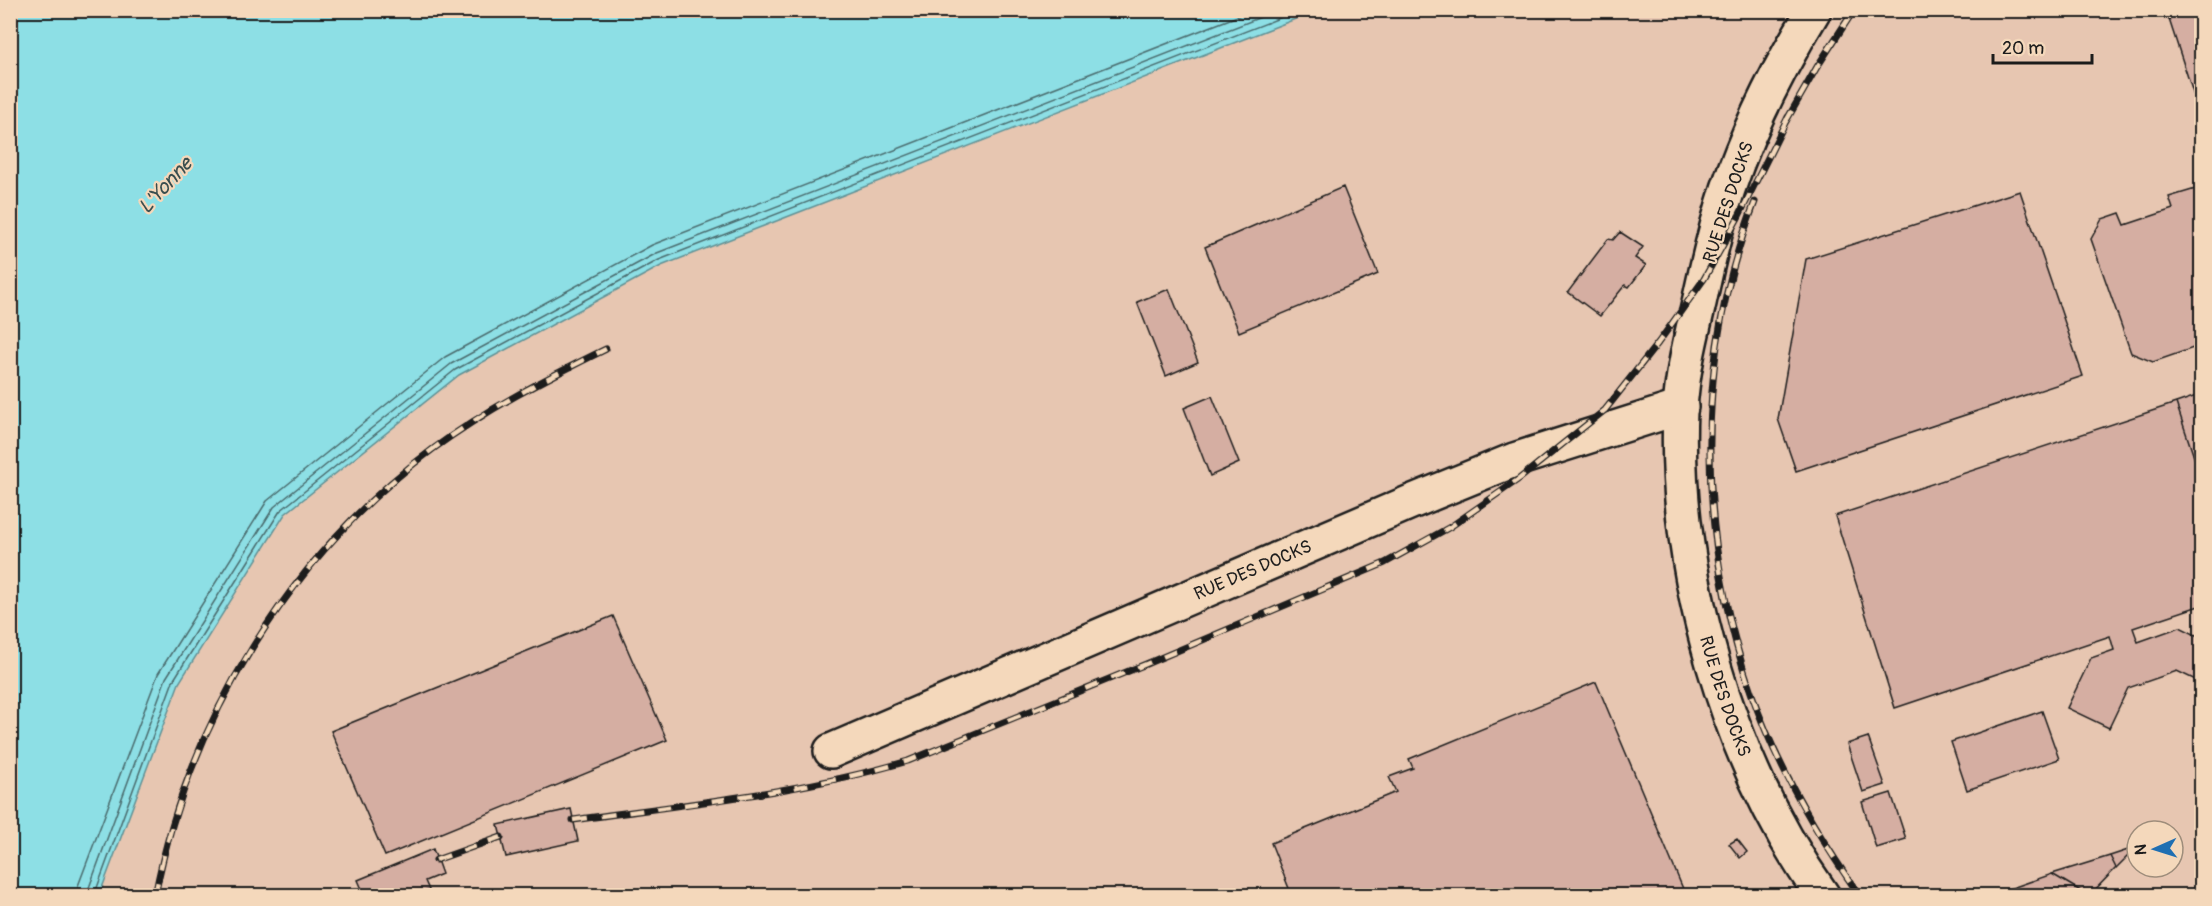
<svg xmlns="http://www.w3.org/2000/svg" width="2212" height="906" font-family="Pangolin,sans-serif">
  <rect width="100%" height="100%" fill="#f5d4bb"/>
  <filter id="ink" filterUnits="userSpaceOnUse"><feTurbulence type="fractalNoise" baseFrequency=".0167" numOctaves="2"/><feDisplacementMap in="SourceGraphic" scale="12" xChannelSelector="R" yChannelSelector="G"/><feConvolveMatrix kernelMatrix="1 2 1 2 8 2 1 2 1" color-interpolation-filters="sRGB"/></filter>
  <g filter="url(#ink)">
    <!-- built -->
    <path fill="#e7c6b1" fill-rule="evenodd" d="M1316,11H2201V895L99,896L179,683L285,514L459,375L661,266ZM2137,831H2173V867H2137Z"/>
    <!-- water -->
    <path fill="#8ddfe5" stroke="#609195" stroke-width="1.5" d="M10,11L11,10L1316,11L661,266L459,375L285,514L179,683L99,896L11,895Z"/>
    <g fill="none" stroke-linecap="round" stroke-linejoin="round">
      <!-- shore -->
      <path stroke="#496a6c" stroke-width="1.5" d="M77,896L78,886L158,674L267,501L445,357L652,245L1253,10
        M86,896L166,678L274,507L451,364L657,253L1279,10
        M94,896L173,681L280,511L455,370L659,260L1300,10"/>
    </g>
    <!-- building -->
    <path fill="#d5aea2" stroke="#1c1c1c" stroke-width="1.5" d="M2166,10H2202V97L2195,99Z
      M1343,187L1378,274L1239,332L1205,247Z
      M2202,187V345L2153,362L2131,353L2091,239L2102,219L2120,213L2125,225L2173,209L2169,197Z
      M2020,191L2083,376L1796,471L1778,419L1806,259Z
      M1620,232L1643,247L1635,258L1646,265L1629,287L1625,285L1600,316L1568,292L1608,239L1613,240Z
      M1169,289L1198,362L1166,376L1137,302Z
      M2202,394V481L2176,403Z
      M1212,396L1239,463L1210,476L1184,408Z
      M2176,403L2202,481V605L2133,628L2138,642L2180,627L2202,638V683L2177,671L2128,688L2109,728L2067,708L2091,658L2114,650L2110,636L1895,708L1835,516Z
      M613,616L667,740L385,856L331,731Z
      M1596,682L1686,896H1292L1271,843L1396,792L1389,777L1413,768L1409,759Z
      M2042,711L2059,759L1967,790L1951,742Z
      M1868,737L1885,785L1863,792L1847,744Z
      M1891,793L1906,839L1876,848L1862,802Z
      M571,809L578,841L506,857L498,825Z
      M1737,839L1747,852L1740,858L1729,844Z
      M2137,847L2116,868L2110,856Z
      M433,849L442,874L425,881L429,890L416,896H406L404,890L391,896H365L358,880Z
      M2110,856L2116,868L2089,896L2052,874Z
      M2052,874L2089,896H1989Z
      M777,890L784,891L794,896H764Z"/>
    <g fill="none" stroke-linecap="round" stroke-linejoin="round">
      <!-- street casing -->
      <g stroke="#1c1c1c" stroke-width="38">
        <g id="street">
          <path id="s1" d="M1814,10C1780,66 1749,126 1728,189C1716,226 1707,265 1699,303C1691,337 1682,374 1680,410C1673,573 1728,763 1823,896"/>
          <path id="s2" d="M831,751L1411,502L1514,460L1681,407"/>
        </g>
      </g>
      <!-- street -->
      <use href="#street" stroke="#f4d8bb" stroke-width="33"/>
      <!-- rail casing -->
      <g stroke="#1c1c1c" stroke-width="7">
        <path id="rail" d="M1785,123L1817,67L1854,10
          M1755,202C1694,356 1697,536 1751,692C1776,765 1815,832 1860,896
          M573,820C685,804 799,793 908,761L1146,664L1385,563L1450,527L1519,479L1605,410L1658,343L1704,279L1739,216L1788,117
          M436,860L501,837
          M155,896C188,722 290,555 433,449C487,409 545,379 606,349
          M360,896L364,893"/>
      </g>
      <!-- rail -->
      <use href="#rail" stroke="#f4d8bb" stroke-width="4.5" stroke-dasharray="14" stroke-linecap="butt"/>
    </g>
  </g>
  <g text-anchor="middle" stroke-width="4.5" stroke-linejoin="round" paint-order="stroke">
    <!-- street labels -->
    <g font-size="18" fill="#1c1c1c" stroke="#f4d8bb">
      <text transform="translate(1728 202) rotate(-72)" y="6">RUE DES DOCKS</text>
      <text dy="6" stroke="none"><textPath href="#s2" startOffset="459">RUE DES DOCKS</textPath></text>
      <text dy="6" stroke="none"><textPath href="#s1" startOffset="717">RUE DES DOCKS</textPath></text>
    </g>
    <!-- water labels -->
    <g font-size="20" font-style="italic" fill="#384d4e" stroke="#f4d8bb">
      <text transform="translate(165 185) rotate(-47)" y="7">L'Yonne</text>
    </g>
  </g>
  <!-- margin -->
  <rect width="2212" height="906" fill="none" stroke="#f4d8bb" stroke-width="36"/>
  <rect x="18" y="18" width="2176" height="870" fill="none" stroke="#1c1c1c" stroke-width="2" filter="url(#ink)"/>
  <!-- north arrow -->
  <g transform="translate(2155 849) rotate(267)"><circle r="28" fill="#f4d8bb" stroke="#9e8d7b" stroke-width="1.5"/>
  <path d="M0-4.5L10 22L0 15L-10 22Z" fill="#1f6fb2"/>
  <text y="-9" font-size="16" font-weight="bold" text-anchor="middle" fill="#1c1c1c">N</text>
  </g>
  <!-- scale -->
  <path d="M1993 54v9h99v-9" fill="none" stroke="#1c1c1c" stroke-width="3"/>
  <text x="2002" y="54" font-size="18" fill="#1c1c1c" stroke="#f4d8bb" stroke-width="4.5" paint-order="stroke">20 m</text>
</svg>
